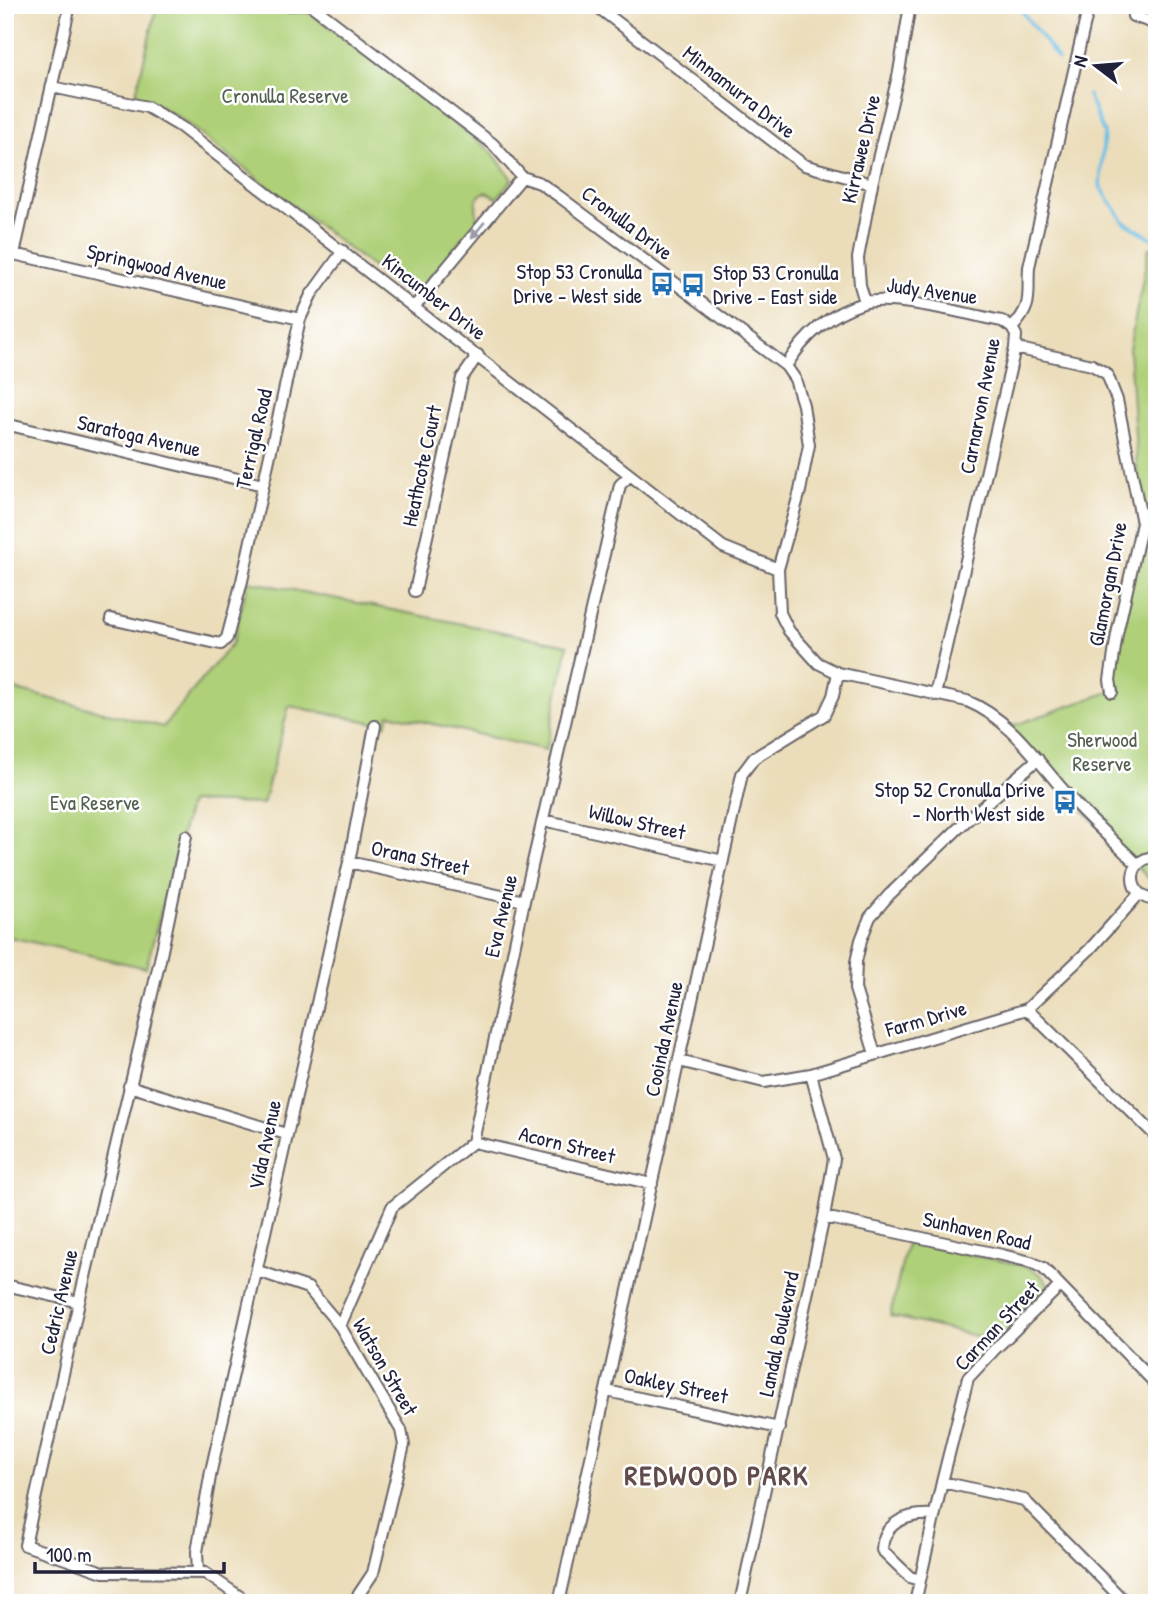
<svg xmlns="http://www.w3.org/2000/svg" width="1162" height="1608" font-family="'Patrick Hand',sans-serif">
  <rect width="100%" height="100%" fill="#fff"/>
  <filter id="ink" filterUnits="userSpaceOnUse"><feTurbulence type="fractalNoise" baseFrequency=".0143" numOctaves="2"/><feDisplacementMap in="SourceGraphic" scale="14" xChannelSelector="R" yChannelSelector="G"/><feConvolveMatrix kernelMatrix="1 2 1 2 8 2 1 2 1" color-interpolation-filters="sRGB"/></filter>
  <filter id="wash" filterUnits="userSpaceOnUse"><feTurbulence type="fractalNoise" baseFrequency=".00686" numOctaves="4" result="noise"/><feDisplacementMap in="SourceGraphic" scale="28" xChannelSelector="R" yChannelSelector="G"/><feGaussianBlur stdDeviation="1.57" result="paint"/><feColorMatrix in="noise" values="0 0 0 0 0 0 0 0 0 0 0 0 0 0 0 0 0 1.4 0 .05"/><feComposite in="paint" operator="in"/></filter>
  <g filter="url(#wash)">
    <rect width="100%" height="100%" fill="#ebddba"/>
    <!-- green -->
    <path fill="#afd078" stroke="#68795a" stroke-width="2" d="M157,5H280L289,10L312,14L492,152L512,179L497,198L486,192C472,196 477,209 477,221L419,291L407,294L177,116L151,102L135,97Z
      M1149,248L1157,250V887L1079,806L1009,727L1112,691L1141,523L1129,349Z
      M248,581L568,645L546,750L389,714L386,725L289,706L263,804L190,802L146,968L5,936V687L163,727L233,642Z
      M907,1242L1026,1266L1040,1274L1050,1286L997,1341L890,1316Z"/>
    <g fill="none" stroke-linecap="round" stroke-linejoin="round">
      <!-- stream -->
      <path stroke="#68bee5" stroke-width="3.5" d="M1017,5L1058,59
        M1088,95L1104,133L1100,186L1124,222L1157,241"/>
    </g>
  </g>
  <g filter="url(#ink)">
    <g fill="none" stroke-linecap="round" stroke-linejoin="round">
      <!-- minor casing -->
      <g stroke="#686367" stroke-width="14">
        <path id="minor" d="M290,5H293
          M311,5L493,144L522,177L540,183L560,197L786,366L795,379L803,405L809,445L800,491L778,569L780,613L789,631L818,663L838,673L967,701C1010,719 1035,758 1065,792C1087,818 1114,841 1138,865
          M595,5L804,165L872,184
          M1133,16L1157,24
          M52,87L147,107L181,127L723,547L778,569
          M5,252L300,319
          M14,254L70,5
          M865,302L860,285L858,258L872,184L899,72L910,5
          M415,306L522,177
          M1015,348L1092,365L1107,374L1117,400L1142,523L1117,634L1110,680L1112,692
          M786,366C804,336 829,314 863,303C892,294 971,315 1002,321L1012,328
          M5,424L263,485
          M415,591L462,378L478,355
          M111,619L216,643L221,644L227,638L242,581L300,319L311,295L343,251
          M935,695L1015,348L1016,335L1012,328C1034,305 1027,295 1029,267L1089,5
          M543,820L723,861
          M186,836L160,960L79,1302L25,1545L103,1572L205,1573L249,1603
          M1157,857C1126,856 1124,899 1157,900
          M349,862L524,901
          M1027,1009L1157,1137
          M875,1054L855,989L856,962L861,940L870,917L889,895L965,822L1038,759
          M679,1061L764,1082L811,1074L1027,1009L1090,949L1139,894
          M129,1086L286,1134
          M473,1142L652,1184
          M824,1217L1002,1255L1031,1262L1043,1268L1157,1385
          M258,1271L308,1288L340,1326L401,1430L404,1445L373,1573L353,1603
          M5,1285L79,1302
          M340,1326L392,1207L473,1142L524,901L620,485L630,475
          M607,1391L779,1428
          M942,1482L1024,1500L1126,1603
          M198,1573L197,1552L211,1471L349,862L375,726
          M919,1580L910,1577L882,1550C883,1522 908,1513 934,1515
          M559,1603L742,774L754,758L824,715L833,696L838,673
          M740,1603L824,1217L834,1159L811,1074
          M915,1603L942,1482L968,1378L994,1350L1060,1286"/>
      </g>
      <!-- minor -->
      <use href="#minor" stroke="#fff" stroke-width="10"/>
    </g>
    <!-- one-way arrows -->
    <defs><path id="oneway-solid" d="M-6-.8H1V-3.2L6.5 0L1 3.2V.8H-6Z" transform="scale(1.75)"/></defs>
    <use fill="#9c9ca7" href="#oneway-solid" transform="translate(478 230) rotate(130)"/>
  </g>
  <!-- icons -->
  <defs>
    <g id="bus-bare" transform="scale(1.89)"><path d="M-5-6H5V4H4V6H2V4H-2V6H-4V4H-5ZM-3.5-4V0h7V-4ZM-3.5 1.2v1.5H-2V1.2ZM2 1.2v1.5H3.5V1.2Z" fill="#1f6fb2" stroke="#fff" stroke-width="2.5" paint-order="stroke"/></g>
  </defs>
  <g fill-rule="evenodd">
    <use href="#bus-bare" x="662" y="284"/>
    <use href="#bus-bare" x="693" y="285"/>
    <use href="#bus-bare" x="1065" y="802"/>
  </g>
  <g text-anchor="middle" stroke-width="5" stroke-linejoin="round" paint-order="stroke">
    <!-- street labels -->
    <g font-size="21" fill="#22223b" stroke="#fff">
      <text transform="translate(739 92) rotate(38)" y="7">Minnamurra Drive</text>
      <text transform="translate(861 149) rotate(-77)" y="7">Kirrawee Drive</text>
      <text transform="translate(627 223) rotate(37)" y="7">Cronulla Drive</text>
      <text transform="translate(157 267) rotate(13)" y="7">Springwood Avenue</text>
      <text transform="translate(932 291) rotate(8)" y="7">Judy Avenue</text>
      <text transform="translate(434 297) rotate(38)" y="7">Kincumber Drive</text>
      <text transform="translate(980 406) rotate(-79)" y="7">Carnarvon Avenue</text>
      <text transform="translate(139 436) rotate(13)" y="7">Saratoga Avenue</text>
      <text transform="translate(254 439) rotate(-77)" y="7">Terrigal Road</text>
      <text transform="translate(422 466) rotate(-78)" y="7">Heathcote Court</text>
      <text transform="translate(1108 584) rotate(-79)" y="7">Glamorgan Drive</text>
      <text transform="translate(637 822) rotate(13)" y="7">Willow Street</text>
      <text transform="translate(420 858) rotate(12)" y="7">Orana Street</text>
      <text transform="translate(501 916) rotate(-77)" y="7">Eva Avenue</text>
      <text transform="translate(926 1019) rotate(-16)" y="7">Farm Drive</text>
      <text transform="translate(664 1039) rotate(-78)" y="7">Cooinda Avenue</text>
      <text transform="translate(265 1145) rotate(-78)" y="7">Vida Avenue</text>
      <text transform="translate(567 1145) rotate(14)" y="7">Acorn Street</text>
      <text transform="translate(977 1231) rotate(13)" y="7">Sunhaven Road</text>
      <text transform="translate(59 1302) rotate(-77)" y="7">Cedric Avenue</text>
      <text transform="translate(997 1326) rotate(-47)" y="7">Carman Street</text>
      <text transform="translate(779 1334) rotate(-78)" y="7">Landal Boulevard</text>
      <text transform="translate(385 1367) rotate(60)" y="7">Watson Street</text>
      <text transform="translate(676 1386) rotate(12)" y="7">Oakley Street</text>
    </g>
    <!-- park labels -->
    <g font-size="21" fill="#535f50" stroke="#fff">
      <text x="285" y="103">Cronulla Reserve</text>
      <text x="1102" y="747">Sherwood<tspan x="1102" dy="24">Reserve</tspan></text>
      <text x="95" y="810">Eva Reserve</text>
    </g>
    <!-- poi labels -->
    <g font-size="21" fill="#22223b" stroke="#fff" text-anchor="end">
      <text x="642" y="279">Stop 53 Cronulla<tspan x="642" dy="24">Drive - West side</tspan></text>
      <text x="713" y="280" text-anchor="start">Stop 53 Cronulla<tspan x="713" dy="24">Drive - East side</tspan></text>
      <text x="1045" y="797">Stop 52 Cronulla Drive<tspan x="1045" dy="24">- North West side</tspan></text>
    </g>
    <!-- district labels -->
    <g font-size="28" font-weight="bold" letter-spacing="2" fill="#614b4b" stroke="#fff">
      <text x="717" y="1485">REDWOOD PARK</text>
    </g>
  </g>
  <!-- margin -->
  <rect width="1162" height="1608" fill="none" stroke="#fff" stroke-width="28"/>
  <!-- north arrow -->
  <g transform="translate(1096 66) rotate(286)" stroke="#ffffff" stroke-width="5" paint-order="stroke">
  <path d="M0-5L12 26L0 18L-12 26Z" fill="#22223b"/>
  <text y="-10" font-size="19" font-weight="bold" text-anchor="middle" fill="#22223b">N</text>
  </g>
  <!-- scale -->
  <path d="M35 1562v10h189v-10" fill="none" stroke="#22223b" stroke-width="3.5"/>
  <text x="46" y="1562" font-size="21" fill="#22223b" stroke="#ffffff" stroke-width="5" paint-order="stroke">100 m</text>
</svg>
